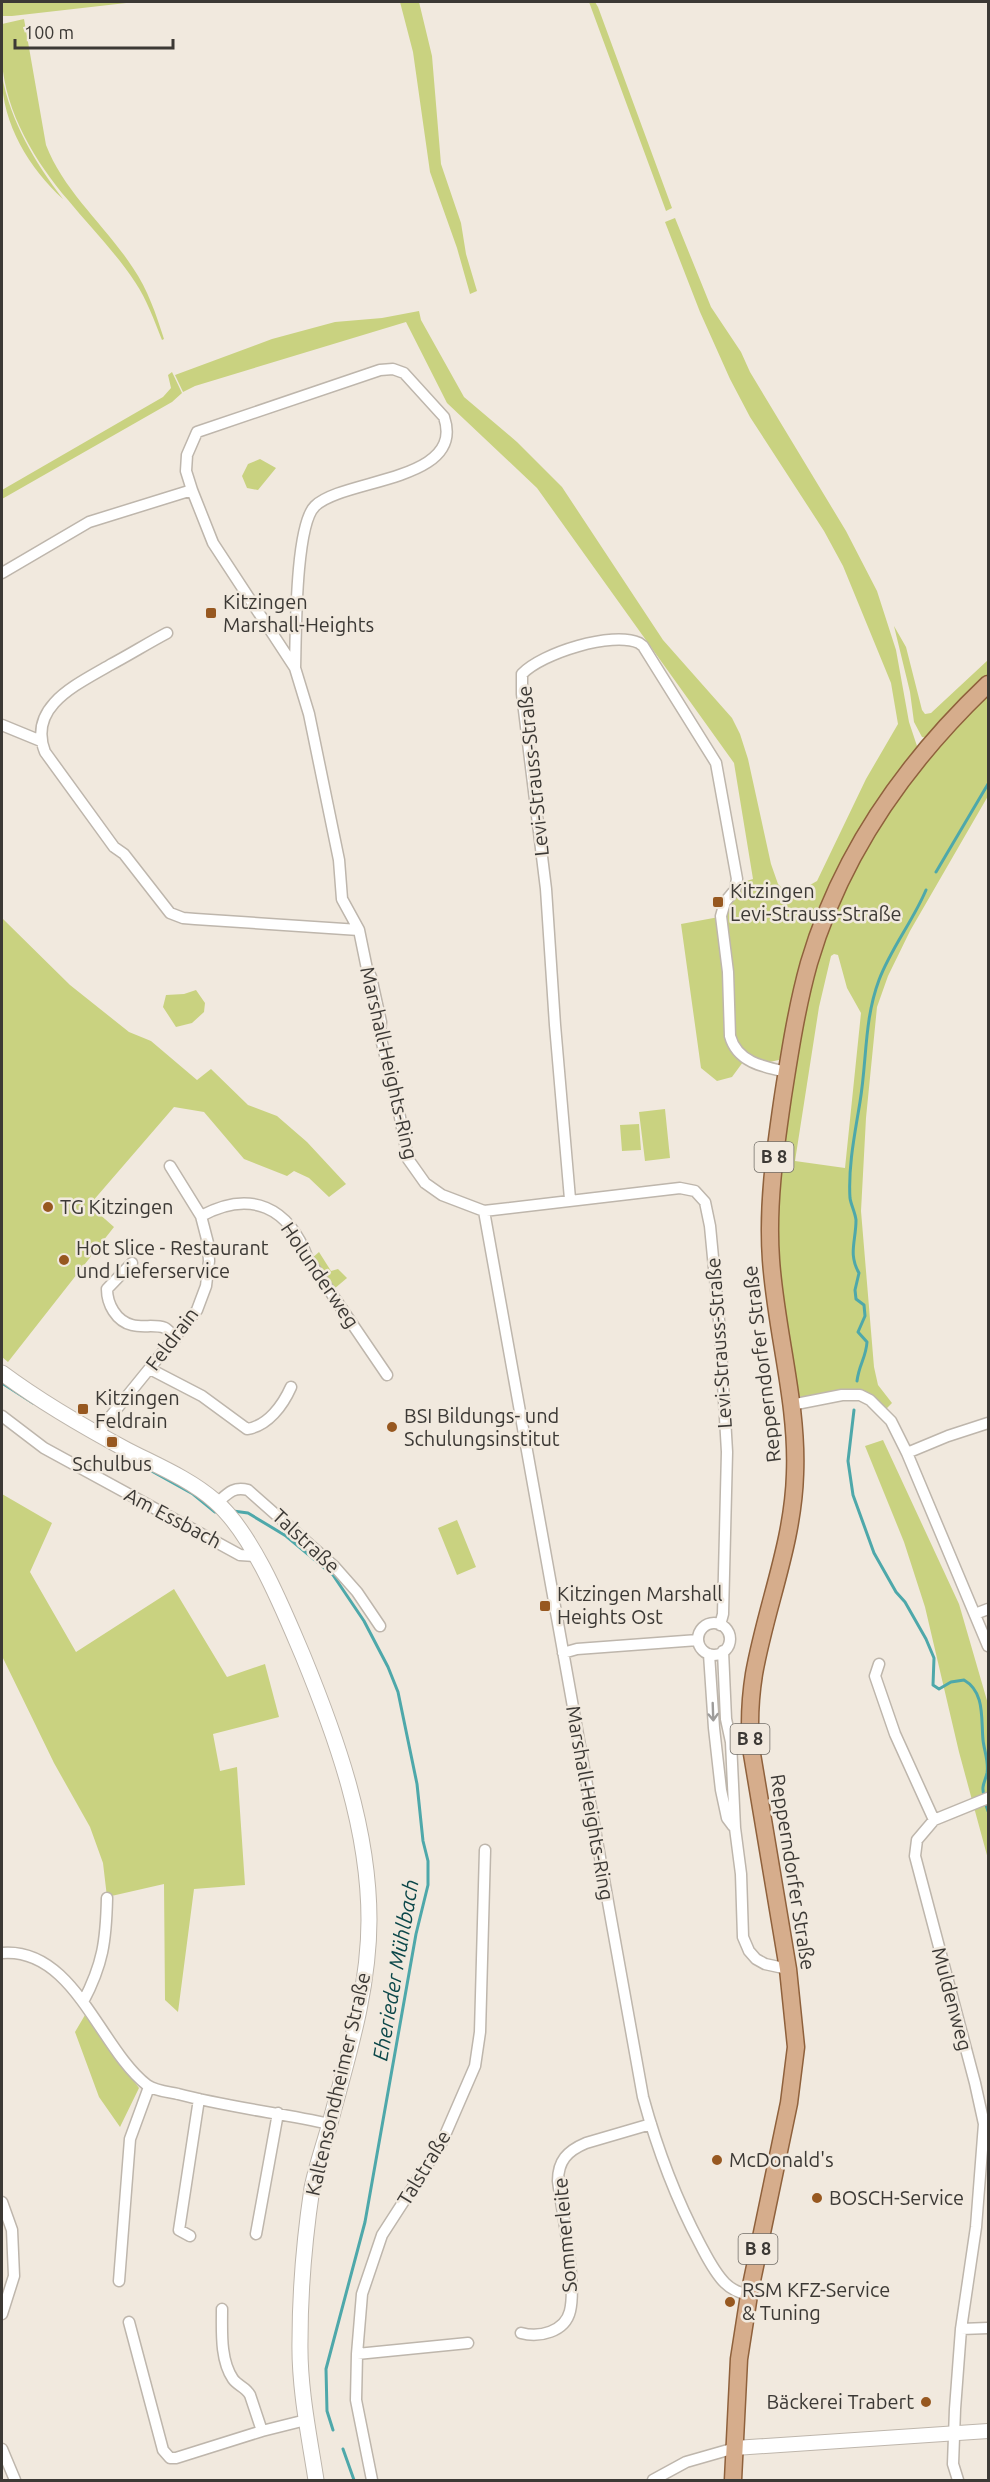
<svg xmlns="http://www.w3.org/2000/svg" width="990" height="2482" font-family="Ubuntu,sans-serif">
  <rect width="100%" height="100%" fill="#f1e9de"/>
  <!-- green -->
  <path fill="#c9d280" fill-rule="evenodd" d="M2,2H135L12,16H2Z
    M400,2H419L432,56L441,164L461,223L466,254L477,291L470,294L457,248L430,172L413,52Z
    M589,2H595L598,7L672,208L666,211Z
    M24,19L46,145C64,192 106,226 133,268C148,290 156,314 164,339L162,340C154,320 147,300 135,282C116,253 90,227 68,200C36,163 5,112 2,61C1,49 1,36 2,24Z
    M2,76C11,122 34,161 63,199C29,169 1,121 2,76Z
    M675,218L711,307L741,352L750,372L846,531L877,591L896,650L909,722L918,749L866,826L779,1060C756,1066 747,1058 735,1041L726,911L740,883L753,879L734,763L537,488L447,403L406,322L195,386L183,392L175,375L272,339L335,322L382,318L419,311L421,320L464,397L517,442L562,487L663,640L732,718L740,734L748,759L771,864L778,884L785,891L810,885L817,881L866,779L898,724L891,683L843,566L824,531L750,417L730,379L700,312L665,222Z
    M172,372L182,393L172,402L2,499V490L163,397L171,388L168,375Z
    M260,459L276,468L258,490L247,488L242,476L248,464Z
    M894,626L906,647L922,710L925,714L931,713L988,660V678L927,738L922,737L914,722L910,692Z
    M988,690V796L910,931L888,976L877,1007L866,1118L861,1211L874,1367L878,1385L892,1403L886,1409L862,1393L802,1400L795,1397L786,1337L775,1216L790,1074L815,964L843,889L891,802ZM834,954L838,955L847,988L861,1013L845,1168L795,1161L819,1007L831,956Z
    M719,917L727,1031L743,1062L732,1077L717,1081L701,1068L681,924Z
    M3,919L70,985L129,1032L151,1041L197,1080L211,1069L248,1105L277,1116L307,1142L346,1184L329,1197L309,1178L294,1171L287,1176L244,1159L204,1112L174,1107L92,1202L97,1212L114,1227L8,1362L2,1357Z
    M196,990L205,1003L204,1012L192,1023L176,1027L163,1007L166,995L184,994Z
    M665,1109L670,1158L645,1161L639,1112Z
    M639,1124L641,1150L622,1151L620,1125Z
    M319,1252L331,1271L338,1269L347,1278L334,1289L311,1259Z
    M883,1440L959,1604L988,1704V1859L959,1752L925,1607L904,1542L865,1446Z
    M2,1494L52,1523L30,1572L76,1652L174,1589L227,1677L265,1664L279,1717L213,1734L220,1771L237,1767L245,1885L194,1889L178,2012L165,2000L164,1884L107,1897L103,1863L90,1827L54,1763L2,1656Z
    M457,1520L476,1567L457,1575L438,1528Z
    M85,2015L139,2088L120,2127L99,2097L75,2032Z"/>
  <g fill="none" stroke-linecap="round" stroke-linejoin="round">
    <!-- stream -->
    <path stroke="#4ea8aa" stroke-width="3" d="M936,872L988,784
      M857,1381C859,1364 866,1358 867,1342L858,1332L865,1316L864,1305L856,1299L855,1290L859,1273C848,1254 856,1241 856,1220C855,1212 851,1205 850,1198C848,1166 855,1133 860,1102C867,1060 864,1020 879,980C891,948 913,921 926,890
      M2,1383L33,1403
      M854,1410L848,1461L853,1495L874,1553L896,1592L905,1602L926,1639L934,1658L933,1685L939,1689L951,1682L964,1680C985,1692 981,1718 983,1740C984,1750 989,1762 987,1773C985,1782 981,1786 984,1795
      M148,1469L193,1494L215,1512
      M233,1511L248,1513L286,1536L333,1575L364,1621L388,1667L398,1692L417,1784L423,1841L428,1861V1885L416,1934L365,2222L326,2369L327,2411L333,2430
      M985,1802L988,1811
      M343,2449L354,2480"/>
    <!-- minor casing -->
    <g stroke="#beb6ac" stroke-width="13">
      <path id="minor" d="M2,573L89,522L192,490
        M167,633C148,643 129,655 110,665C78,684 27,706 45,752L114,847L124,854L170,913L183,918L195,919L359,930
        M295,668C296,637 295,525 315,506C344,478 466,482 444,417L404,373L393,369L380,370L197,432L187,455L186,471L192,490L213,543L295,668L309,714L339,860L342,899L359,930L367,969L371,977L381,1022L380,1035L398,1107L408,1159L425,1183L442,1195L484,1211L680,1188L695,1191L705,1202L710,1226L720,1331L727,1452L723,1614L720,1625
        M2,725L41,741
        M570,1199L555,1025L546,889L522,694V674C542,653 612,631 639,643L643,646L716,763L737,879L735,890L725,902L721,916L728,972L730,1036C737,1062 763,1067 787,1072
        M484,1211L643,2097C657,2148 675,2197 700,2244C707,2257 714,2272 725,2283C732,2290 739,2293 749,2295
        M201,1216C251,1189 289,1207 308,1259L387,1375
        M132,1263L107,1289C107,1304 116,1321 132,1325C143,1328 155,1324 165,1328C169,1330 172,1335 176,1338
        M150,1369L202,1396L247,1429C268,1426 283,1405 291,1387
        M791,1405L842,1395H860L870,1400L891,1421L907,1453L988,1646
        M2,1416L44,1448L240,1555L255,1556
        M99,1435L106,1422L197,1310L206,1286L209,1261L208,1243L201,1216L170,1166
        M907,1453L948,1436L988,1423
        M217,1503C228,1493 234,1486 248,1490L334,1566L357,1592L380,1626
        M975,1614L988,1609
        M698 1639a16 16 0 1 1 32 0a16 16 0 1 1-32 0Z
        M723,1651L726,1719L731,1742L735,1828L741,1874L743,1937L749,1951L756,1959L765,1964L788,1969
        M563,1653L577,1649L698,1640
        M709,1654L714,1728L721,1790L727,1818L733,1826
        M879,1664L875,1676L895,1734L934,1820L917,1840L915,1856L975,2083L984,2124L976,2227L961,2329L955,2409L953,2464L958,2480
        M934,1820L988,1798
        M2,1953C74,1947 100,2049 147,2085C155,2091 169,2092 178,2094C228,2107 279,2113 330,2124
        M83,2002C103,1964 106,1941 107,1898
        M2,2202L12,2230L14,2276L2,2314
        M256,2234L278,2113
        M190,2236L179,2230L199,2099
        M119,2281L130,2139L149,2087
        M222,2309C222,2331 220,2360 233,2379C238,2386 246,2387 250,2395L262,2431
        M129,2322L163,2450L170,2458H176L262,2431L306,2420
        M961,2329L988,2328
        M521,2333C539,2338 565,2332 570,2311C577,2282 562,2213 558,2181C558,2161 567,2151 586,2143L651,2124
        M357,2354L468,2343
        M2,2449L15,2480
        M372,2480L356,2400L357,2354L362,2294L382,2235L442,2142L475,2066L480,2032L485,1850
        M653,2480L686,2462L735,2448"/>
    </g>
    <!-- tertiary casing -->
    <g stroke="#beb6ac" stroke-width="16">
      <path id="tertiary" d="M735,2448L988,2431"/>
    </g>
    <!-- secondary casing -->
    <g stroke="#beb6ac" stroke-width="17">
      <path id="secondary" d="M2,1373C41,1402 84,1427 127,1450C156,1465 190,1479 215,1501C253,1534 283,1609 303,1656C337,1739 369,1829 369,1920C369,1991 347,2059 329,2127C323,2147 316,2168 312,2188C305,2235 300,2294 300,2341C299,2387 309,2435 316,2480"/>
    </g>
    <!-- primary casing -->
    <g stroke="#8f613c" stroke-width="19">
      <path id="primary" d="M733,2480L739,2359L749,2295L789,2103L796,2047L788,1969L751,1748C749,1723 750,1699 754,1674C766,1606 793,1544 795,1474C798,1403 776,1332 771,1260C767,1205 775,1151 783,1096C790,1051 797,1006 809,963C841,854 907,761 988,684"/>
    </g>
    <!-- minor -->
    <use href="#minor" stroke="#fff" stroke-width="10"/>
    <!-- tertiary -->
    <use href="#tertiary" stroke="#fff" stroke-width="14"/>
    <!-- secondary -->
    <use href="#secondary" stroke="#fff" stroke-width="15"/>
    <!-- primary -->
    <use href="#primary" stroke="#d6ad8c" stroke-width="16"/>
  </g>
  <!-- one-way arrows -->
  <defs><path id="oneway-shaft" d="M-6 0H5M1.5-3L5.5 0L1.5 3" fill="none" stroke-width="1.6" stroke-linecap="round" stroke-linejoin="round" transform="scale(1.5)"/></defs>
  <use stroke="#9e9c9a" href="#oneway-shaft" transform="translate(713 1712) rotate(88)"/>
  <!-- markers -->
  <g fill="#975820" stroke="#f1e9de" stroke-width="2">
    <rect x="205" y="607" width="12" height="12" rx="3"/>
    <rect x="712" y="896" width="12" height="12" rx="3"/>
    <circle cx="48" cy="1207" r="6"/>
    <circle cx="64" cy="1260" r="6"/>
    <rect x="77" y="1403" width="12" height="12" rx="3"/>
    <circle cx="392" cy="1427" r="6"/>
    <rect x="106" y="1436" width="12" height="12" rx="3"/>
    <rect x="539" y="1600" width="12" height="12" rx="3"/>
    <circle cx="717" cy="2160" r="6"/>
    <circle cx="817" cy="2198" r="6"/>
    <circle cx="730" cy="2302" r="6"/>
    <circle cx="926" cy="2402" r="6"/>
  </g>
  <g text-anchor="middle" stroke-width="5" stroke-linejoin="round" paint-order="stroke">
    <!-- shield labels -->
    <g fill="#f1e9de" stroke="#726e68" stroke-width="1.5">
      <rect x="754.5" y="1142" width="39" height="30" rx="4.5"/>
      <rect x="730.5" y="1724" width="39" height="30" rx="4.5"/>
      <rect x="738.5" y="2234" width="39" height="30" rx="4.5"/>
    </g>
    <g font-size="18" font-weight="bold" fill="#3c3935">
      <text x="774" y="1163">B 8</text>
      <text x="750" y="1745">B 8</text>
      <text x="758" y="2255">B 8</text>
    </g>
    <!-- poi labels -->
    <g font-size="20" fill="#3c3935" stroke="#f1e9de" text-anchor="start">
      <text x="223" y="609">Kitzingen<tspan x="223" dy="23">Marshall-Heights</tspan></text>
      <text x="730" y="898">Kitzingen<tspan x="730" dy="23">Levi-Strauss-Straße</tspan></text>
      <text x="60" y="1214">TG Kitzingen</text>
      <text x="76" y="1255">Hot Slice - Restaurant<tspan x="76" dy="23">und Lieferservice</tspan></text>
      <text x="95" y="1405">Kitzingen<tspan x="95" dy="23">Feldrain</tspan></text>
      <text x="404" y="1423">BSI Bildungs- und<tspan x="404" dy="23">Schulungsinstitut</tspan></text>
      <text x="112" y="1471" text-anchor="middle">Schulbus</text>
      <text x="557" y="1601">Kitzingen Marshall<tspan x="557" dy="23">Heights Ost</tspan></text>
      <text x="729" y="2167">McDonald's</text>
      <text x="829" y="2205">BOSCH-Service</text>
      <text x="742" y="2297">RSM KFZ-Service<tspan x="742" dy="23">&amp; Tuning</tspan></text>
      <text x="914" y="2409" text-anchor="end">Bäckerei Trabert</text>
    </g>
    <!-- street labels -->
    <g font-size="20" fill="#3c3935" stroke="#f1e9de">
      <text transform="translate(533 771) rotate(-96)" y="7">Levi-Strauss-Straße</text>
      <text transform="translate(389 1063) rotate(77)" y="7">Marshall-Heights-Ring</text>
      <text transform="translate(320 1275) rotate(56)" y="7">Holunderweg</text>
      <text transform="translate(172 1339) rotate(-53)" y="7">Feldrain</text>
      <text transform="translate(719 1343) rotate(-94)" y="7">Levi-Strauss-Straße</text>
      <text transform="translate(762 1364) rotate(-97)" y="7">Repperndorfer Straße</text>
      <text transform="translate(173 1518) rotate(28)" y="7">Am Essbach</text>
      <text transform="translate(306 1541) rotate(43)" y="7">Talstraße</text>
      <text transform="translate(590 1803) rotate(80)" y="7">Marshall-Heights-Ring</text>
      <text transform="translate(793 1872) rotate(81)" y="7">Repperndorfer Straße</text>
      <text transform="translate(952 1999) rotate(75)" y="7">Muldenweg</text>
      <text transform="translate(338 2084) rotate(-77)" y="7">Kaltensondheimer Straße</text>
      <text transform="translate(424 2168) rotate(-59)" y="7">Talstraße</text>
      <text transform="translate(565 2235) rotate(-95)" y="7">Sommerleite</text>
    </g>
    <!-- water labels -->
    <g font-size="21" font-style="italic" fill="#0b4749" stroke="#f1e9de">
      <text transform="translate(396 1970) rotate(-80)" y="7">Eherieder Mühlbach</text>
    </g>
  </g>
  <!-- border -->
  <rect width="990" height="2482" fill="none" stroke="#3c3935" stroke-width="6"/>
  <!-- scale -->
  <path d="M15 39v9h158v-9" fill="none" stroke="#3c3935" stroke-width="3"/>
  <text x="24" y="39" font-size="18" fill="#3c3935" stroke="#f1e9de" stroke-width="4.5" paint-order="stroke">100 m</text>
</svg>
